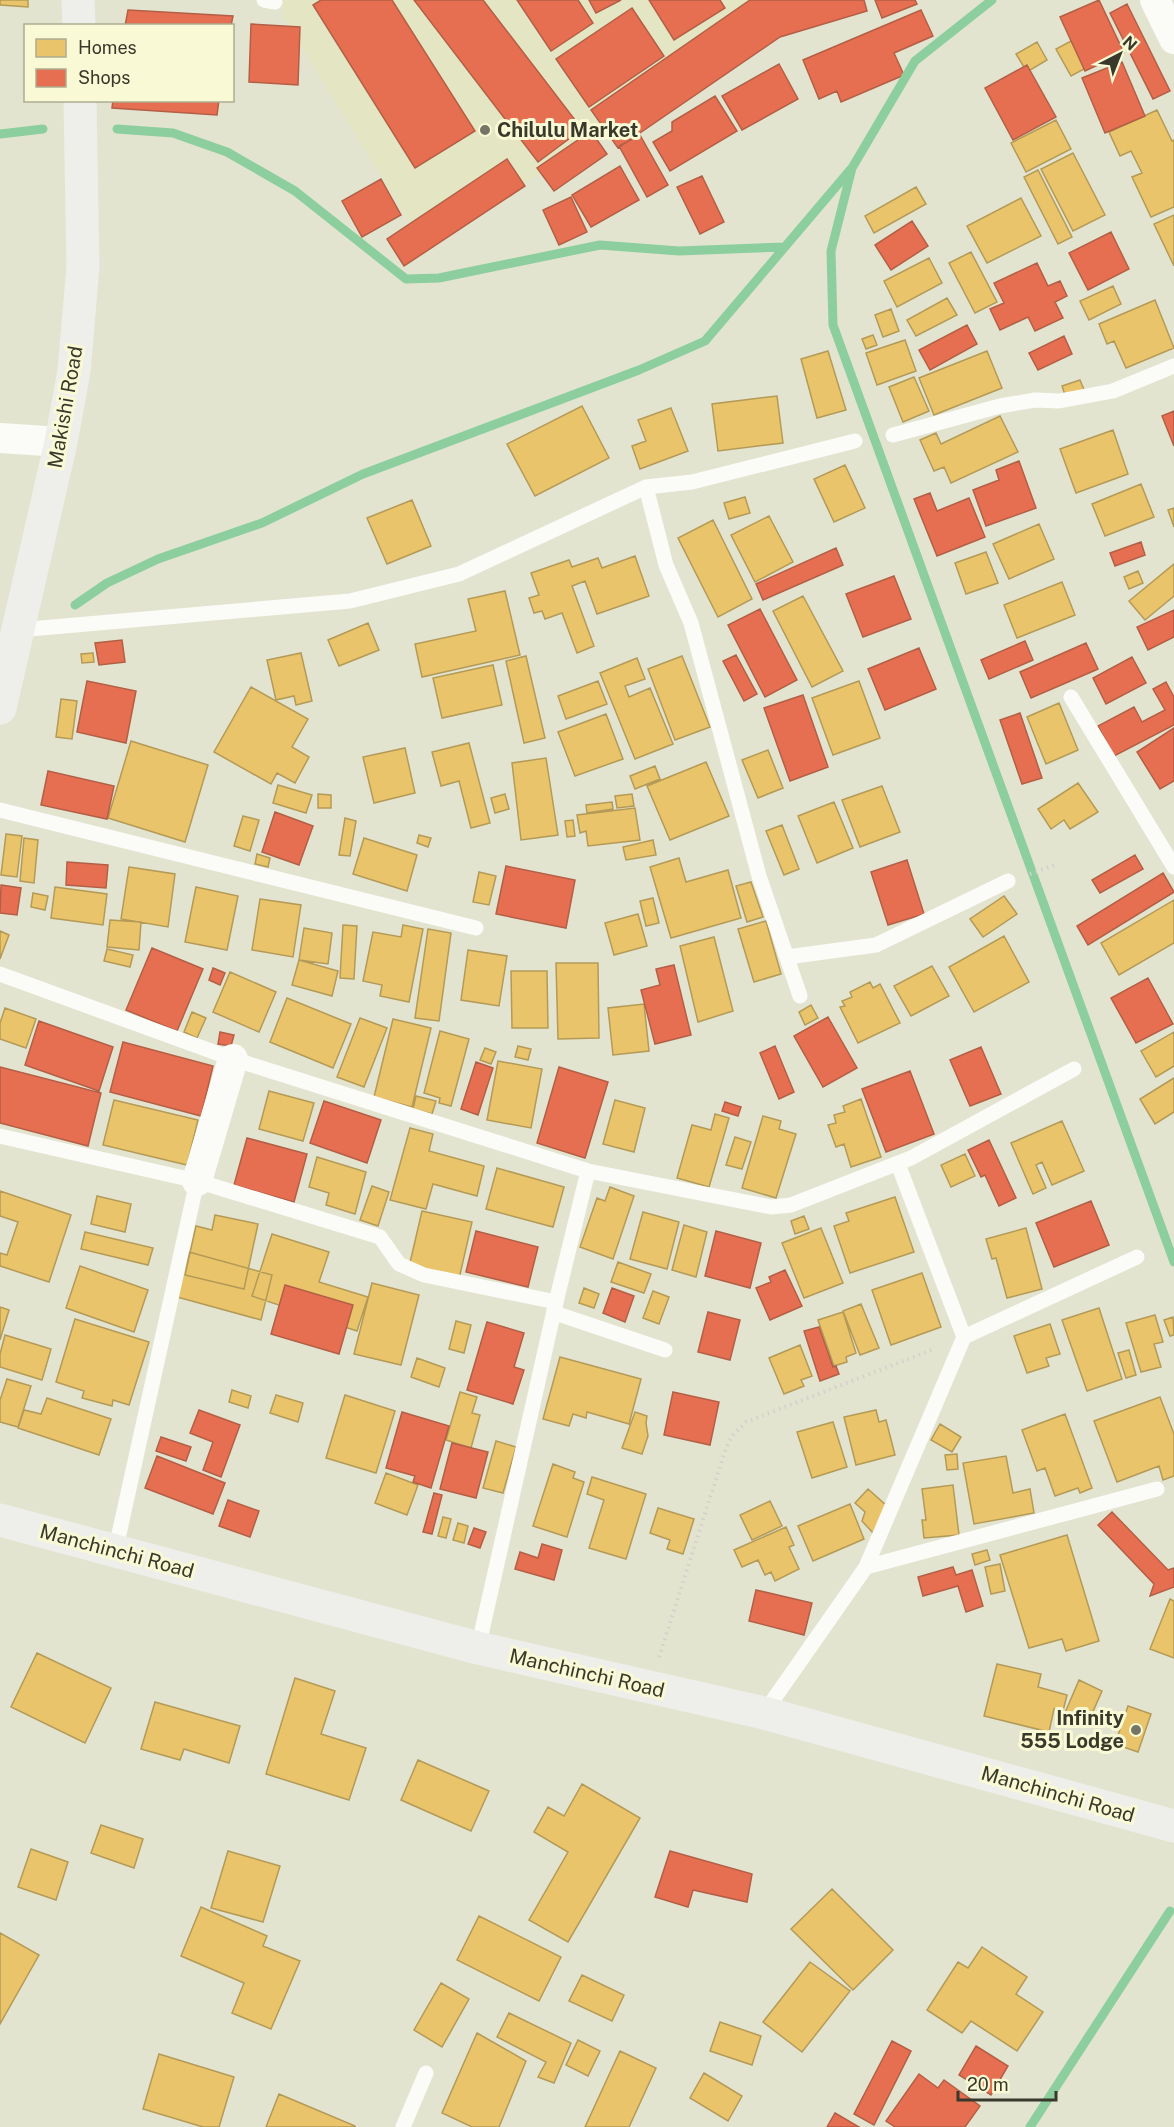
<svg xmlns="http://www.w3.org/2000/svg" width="1174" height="2127" font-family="'Public Sans',sans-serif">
  <rect width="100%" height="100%" fill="#e3e4d0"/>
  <!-- built -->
  <path fill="#e4e5c3" d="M281,0H836L838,4L421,242L284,18Z"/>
  <!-- homes -->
  <path fill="#e9c46a" stroke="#b49a57" stroke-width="1.5" d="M0,0H28V7L0,5Z
    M1071,41L1086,68L1071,76L1056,49Z
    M1037,42L1047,60L1027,72L1016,54Z
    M1157,110L1172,141L1174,140V207L1151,217L1132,177L1142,173L1131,151L1120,156L1109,132Z
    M1056,120L1071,149L1026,172L1011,143Z
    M1073,153L1105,215L1073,231L1041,169Z
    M1038,170L1072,237L1058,244L1024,177Z
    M916,187L926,204L874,233L865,216Z
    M1021,198L1041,236L987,263L967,226Z
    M1174,215V266L1154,224Z
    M971,252L997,302L975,313L949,263Z
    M929,258L942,283L897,307L884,281Z
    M1113,286L1121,304L1089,320L1080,301Z
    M947,298L957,315L916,336L907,320Z
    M1155,300L1174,348L1126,368L1114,341L1107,344L1099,324Z
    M891,309L899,331L883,337L875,315Z
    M873,335L877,345L866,349L862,339Z
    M905,340L916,371L877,385L866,353Z
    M828,351L846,410L817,418L801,359Z
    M987,351L1002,388L934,415L919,378Z
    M914,377L929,411L903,422L889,387Z
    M1080,380L1085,392L1066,398L1062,386Z
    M777,396L783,443L718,451L712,404Z
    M582,406L609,458L535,496L507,444Z
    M671,408L688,451L640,469L632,446L646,441L638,420Z
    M1000,416L1018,452L951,483L944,467L934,471L920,440L936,433L941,444Z
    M1113,430L1128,474L1076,493L1060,449Z
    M845,465L865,508L834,522L814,479Z
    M1141,484L1154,517L1105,536L1092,504Z
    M745,497L750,513L729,519L724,503Z
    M412,500L431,546L387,564L367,518Z
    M1174,508V527L1168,510Z
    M769,516L793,562L755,582L731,535Z
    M713,520L752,599L718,617L678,538Z
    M1039,524L1054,559L1009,579L993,544Z
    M986,552L998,583L966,594L955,563Z
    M635,556L649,596L597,614L585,581L572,586L594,646L577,653L562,613L545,619L542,611L534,613L529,598L539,595L531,573L569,560L572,567L598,558L602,568Z
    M1174,564V596L1145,620L1129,601Z
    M1138,571L1143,583L1129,589L1124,577Z
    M1062,582L1075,615L1017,638L1004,605Z
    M505,591L520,655L422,677L415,644L476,631L468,599Z
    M803,596L843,671L812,687L773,611Z
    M368,623L379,650L339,666L328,640Z
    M93,653L94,662L82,663L81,654Z
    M301,653L312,701L296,705L294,696L276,700L267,660Z
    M526,656L545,738L524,743L506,661Z
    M682,656L710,727L675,740L648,669Z
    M637,658L645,679L625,686L629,697L650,688L673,744L635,759L600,673Z
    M493,665L502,705L442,718L433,678Z
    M598,681L607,704L566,719L558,696Z
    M859,681L880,738L833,755L812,698Z
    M251,687L308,719L292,747L309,757L295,783L277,773L271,784L214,752Z
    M61,699L77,701L72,739L56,737Z
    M1059,703L1078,750L1046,764L1027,717Z
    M606,714L623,759L575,776L558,732Z
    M131,741L208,765L185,842L108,818Z
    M469,743L490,823L471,828L459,781L441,786L432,752Z
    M405,748L415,793L374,803L363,757Z
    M768,750L783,788L758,798L742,760Z
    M546,758L558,835L521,840L512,763Z
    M706,762L729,816L670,840L647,786Z
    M655,766L660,779L635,789L630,776Z
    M1078,783L1098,812L1070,829L1064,820L1051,829L1038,809Z
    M278,785L312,795L306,813L273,803Z
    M882,786L900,832L860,847L842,800Z
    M318,794L331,795V808H318Z
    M505,794L509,809L495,813L491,798Z
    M632,794L634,806L617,808L615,796Z
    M612,802L613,809L587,813L586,805Z
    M834,802L853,848L817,863L798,816Z
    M635,808L640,840L588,846L586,831L580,833L577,815Z
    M243,816L259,820L250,851L234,846Z
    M345,818L356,821L350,856L339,855Z
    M573,820L575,836L567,837L565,821Z
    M782,825L799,869L784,875L766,831Z
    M6,834L22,836L17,877L1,875Z
    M419,835L431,838L428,847L417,843Z
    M24,838L38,840L34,883L20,881Z
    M364,838L417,855L407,891L353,874Z
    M653,840L656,855L626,860L623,847Z
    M257,854L270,858L268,867L255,864Z
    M679,858L686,882L728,870L741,918L671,938L650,867Z
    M129,867L175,874L168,927L121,919Z
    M479,872L496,876L489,905L473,902Z
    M751,882L763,917L747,922L736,886Z
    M55,887L107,894L103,925L51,918Z
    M196,887L238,896L227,950L185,942Z
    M33,893L48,896L45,910L31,907Z
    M1004,896L1017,914L983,937L970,919Z
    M653,898L659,923L646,926L640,901Z
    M260,899L301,905L293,957L252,950Z
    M1174,900V943L1119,975L1101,943Z
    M638,914L647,946L614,955L605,923Z
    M110,920L141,922L139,950L107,947Z
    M766,921L781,974L754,982L738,929Z
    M343,925L357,926L354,979L340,978Z
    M403,925L423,929L409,1002L380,996L382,985L363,981L373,932L401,937Z
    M304,928L332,933L328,964L299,960Z
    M428,929L451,933L439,1021L415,1018Z
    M0,931L9,935L0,959Z
    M1004,936L1029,982L974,1012L949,967Z
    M714,937L733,1011L698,1022L680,946Z
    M107,949L133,955L130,967L104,961Z
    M468,950L507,956L499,1006L461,1000Z
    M299,960L338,971L332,996L292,985Z
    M556,963H598L599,1038L558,1039Z
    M932,966L949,996L911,1016L894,986Z
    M511,971H547L548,1028H512Z
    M230,972L276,992L259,1032L213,1012Z
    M870,982L873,988L880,984L900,1023L858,1043L840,1007L845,1006L842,1001L852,997L850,992Z
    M287,998L351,1024L333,1068L270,1042Z
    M644,1004L649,1051L613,1055L608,1008Z
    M811,1005L818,1018L805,1025L799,1012Z
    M5,1008L36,1019L26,1048L0,1039V1023Z
    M192,1012L206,1018L197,1038L184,1032Z
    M360,1018L387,1028L364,1087L337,1077Z
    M393,1019L431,1028L412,1107L374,1097Z
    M440,1031L469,1039L451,1106L439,1103L440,1098L424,1093Z
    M1174,1032V1066L1156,1077L1141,1051Z
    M518,1046L531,1049L528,1060L515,1057Z
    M485,1048L496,1052L491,1064L480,1060Z
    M498,1061L542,1069L531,1128L487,1120Z
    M1174,1078V1112L1155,1124L1140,1099Z
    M269,1091L314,1103L303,1141L259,1129Z
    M416,1096L436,1101L432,1114L413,1109Z
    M861,1099L881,1157L851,1167L844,1144L836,1147L828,1125L836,1123L834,1115L845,1112L843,1106Z
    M114,1100L198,1120L187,1165L103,1145Z
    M615,1100L645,1108L634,1152L603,1144Z
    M715,1114L729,1118L709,1187L677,1178L692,1125L711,1130Z
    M763,1116L781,1121L779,1129L796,1134L776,1198L742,1188Z
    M1062,1121L1084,1171L1052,1185L1042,1162L1036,1165L1046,1188L1033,1194L1011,1143Z
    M410,1128L433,1134L429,1151L484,1166L477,1196L433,1184L426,1209L390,1200Z
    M735,1137L751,1142L742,1169L726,1165Z
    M965,1154L975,1176L951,1187L941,1165Z
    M317,1157L366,1172L355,1214L326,1205L329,1193L309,1187Z
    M497,1168L564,1187L553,1227L486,1209Z
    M372,1186L389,1192L378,1226L360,1220Z
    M610,1187L634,1196L613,1259L580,1247L597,1198L605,1201Z
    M0,1191L71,1215L49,1282L0,1266V1253L7,1255L18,1222L0,1216Z
    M97,1196L131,1204L125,1232L91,1224Z
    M895,1197L914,1252L850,1273L834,1226L849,1221L846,1213Z
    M422,1211L472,1222L459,1279L409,1267Z
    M643,1212L679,1222L667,1269L630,1259Z
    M215,1215L258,1224L244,1289L185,1275L196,1226L212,1230Z
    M804,1216L809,1229L795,1234L791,1221Z
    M684,1225L707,1232L696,1277L672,1270Z
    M821,1228L843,1283L804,1298L782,1243Z
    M1026,1228L1042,1289L1007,1298L996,1258L992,1259L986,1239Z
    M85,1232L153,1248L148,1265L81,1249Z
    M272,1234L329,1252L319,1282L368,1297L357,1331L252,1296Z
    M189,1252L272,1275L261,1320L177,1297Z
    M618,1262L651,1274L644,1293L611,1282Z
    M80,1266L148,1290L134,1332L66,1308Z
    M922,1273L941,1327L891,1345L872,1290Z
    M372,1283L419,1295L401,1365L354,1354Z
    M584,1288L599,1294L594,1308L579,1303Z
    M653,1291L669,1297L659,1324L643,1318Z
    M861,1304L879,1348L860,1355L843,1311Z
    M0,1307L9,1310L0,1340Z
    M1099,1308L1122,1379L1087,1391L1062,1320Z
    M843,1312L856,1353L846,1357L847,1362L834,1366L818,1320Z
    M1155,1315L1163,1342L1154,1344L1161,1367L1141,1372L1126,1323Z
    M1173,1317L1174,1335L1170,1336L1164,1320Z
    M75,1319L149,1342L129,1405L113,1400L112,1406L82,1398L84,1391L56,1382Z
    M456,1321L471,1325L464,1353L449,1349Z
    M1050,1324L1060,1354L1046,1358L1049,1366L1027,1373L1014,1336Z
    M5,1335L51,1349L42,1380L0,1367V1354Z
    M800,1345L812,1376L801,1380L804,1386L784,1394L769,1358Z
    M1129,1350L1136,1375L1126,1378L1118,1353Z
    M560,1357L641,1379L629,1424L587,1412L586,1418L573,1414L569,1426L543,1419Z
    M417,1358L445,1368L439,1387L411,1377Z
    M7,1379L31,1386L18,1427L0,1422V1400Z
    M232,1390L251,1396L248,1408L229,1402Z
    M460,1392L477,1397L472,1413L480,1415L471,1448L446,1440Z
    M276,1395L303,1403L298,1422L270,1413Z
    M345,1395L395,1411L376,1473L326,1458Z
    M1160,1397L1174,1434V1476L1163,1480L1159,1466L1117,1482L1094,1421Z
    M47,1398L111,1419L99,1455L18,1428L24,1410L41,1414Z
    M876,1410L879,1422L886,1420L895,1455L856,1465L844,1417Z
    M635,1412L647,1416L646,1423L648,1436L642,1454L622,1448Z
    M1065,1414L1092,1488L1080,1493L1078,1488L1055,1496L1045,1468L1037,1471L1022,1430Z
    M833,1422L847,1467L812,1478L797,1432Z
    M940,1424L961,1437L952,1452L931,1440Z
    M496,1441L516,1447L503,1493L483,1488Z
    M957,1454L958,1469L947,1470L945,1455Z
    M1006,1456L1013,1493L1030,1489L1034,1513L974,1524L963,1463Z
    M553,1464L575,1472L573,1478L584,1482L567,1537L533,1526Z
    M386,1473L418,1485L407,1515L375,1503Z
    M592,1477L646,1494L626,1559L589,1548L604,1500L587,1494Z
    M953,1485L959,1535L924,1538L922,1520H926L922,1489Z
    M868,1489L887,1506L873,1533L862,1521L865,1512L855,1503Z
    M770,1501L782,1526L752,1540L740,1515Z
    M850,1504L864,1539L813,1561L798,1526Z
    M658,1508L694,1519L683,1554L667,1549L670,1540L650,1533Z
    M443,1517L451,1519L446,1538L438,1536Z
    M458,1523L468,1526L464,1543L453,1540Z
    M786,1527L794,1545L789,1547L799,1569L775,1581L771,1572L765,1575L758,1560L742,1567L734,1550Z
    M1067,1535L1099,1641L1066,1651L1062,1639L1029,1648L1000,1555Z
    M987,1550L990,1560L975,1565L972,1554Z
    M1000,1564L1005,1591L991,1594L985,1567Z
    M1170,1599L1174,1601V1658L1150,1649Z
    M37,1653L111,1688L85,1743L11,1707Z
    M997,1664L1041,1674L1038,1687L1067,1695L1063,1711L1054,1709L1049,1732L984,1716Z
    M295,1678L335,1691L321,1734L366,1748L349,1800L266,1774Z
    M1079,1680L1102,1691L1087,1725L1064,1715Z
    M155,1702L240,1726L229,1763L184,1749L180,1760L141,1749Z
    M1128,1706L1151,1714L1138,1752L1115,1744Z
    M418,1760L489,1791L471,1831L401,1800Z
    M582,1784L640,1818L568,1942L529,1920L568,1852L534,1832L548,1807L564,1816Z
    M101,1825L143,1839L134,1868L91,1853Z
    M31,1849L68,1862L56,1900L18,1887Z
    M228,1851L280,1866L263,1922L211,1908Z
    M832,1889L893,1950L853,1990L791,1929Z
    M201,1907L267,1936L263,1946L300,1961L271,2029L232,2013L244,1983L181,1956Z
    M479,1916L561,1957L539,2001L457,1960Z
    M0,1933L39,1955L0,2024Z
    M982,1947L1027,1977L1016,1994L1043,2012L1017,2051L971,2021L962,2033L927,2010L958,1962L968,1968Z
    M810,1962L850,1991L802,2052L763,2022Z
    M582,1975L624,1995L612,2021L569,2001Z
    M441,1983L469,1999L442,2047L414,2030Z
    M509,2013L571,2043L554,2083L538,2077L546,2062L497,2037Z
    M720,2022L761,2036L752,2065L710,2051Z
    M477,2033L526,2061L499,2127H472L442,2113Z
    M578,2040L600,2051L588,2076L566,2065Z
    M620,2051L656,2068L629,2127H585Z
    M159,2054L234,2077L219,2127H203L143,2109Z
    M704,2073L742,2096L728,2121L690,2098Z
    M279,2094L355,2126V2127H266Z"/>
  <!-- shops -->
  <path fill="#e76f51" stroke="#b35f46" stroke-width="1.5" d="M321,0H392L475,131L415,168L313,5Z
    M414,0H483L582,129L538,162Z
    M517,0H578L593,23L551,51Z
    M589,0H621L596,13Z
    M649,0H720L725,8L674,40Z
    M750,0H864L867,11L780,37L618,148L591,110Z
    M875,0H915L917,4L882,18Z
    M1099,0L1124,53L1085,71L1060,17Z
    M1127,4L1170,91L1153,99L1110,13Z
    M632,8L664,56L589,107L556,59Z
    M128,10L233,16L231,26H125Z
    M921,10L933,36L894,53L904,75L841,102L837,91L819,99L803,60Z
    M251,24L300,27L298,85L249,82Z
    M1122,62L1145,116L1105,133L1082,78Z
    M779,64L798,99L742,130L722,96Z
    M1027,65L1056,117L1013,140L985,88Z
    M715,96L737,131L670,171L653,142L672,131V122Z
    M113,100H219L217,115L112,108Z
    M591,131L607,154L554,191L537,168Z
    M640,135L668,185L647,197L619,146Z
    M507,159L525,186L404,266L387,239Z
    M620,166L639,200L591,227L572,195Z
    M702,176L724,222L700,234L677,187Z
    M381,179L401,215L362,237L342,201Z
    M571,197L587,232L559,245L543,210Z
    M912,221L928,246L891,270L875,245Z
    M1111,232L1129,269L1088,290L1069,253Z
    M1037,263L1048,286L1060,281L1067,296L1055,302L1063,318L1035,331L1028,317L1000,330L990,309L1004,303L994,283Z
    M967,325L977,344L930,370L919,350Z
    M1064,336L1072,354L1038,370L1029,353Z
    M1174,411V446L1162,416Z
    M1019,461L1036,508L986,526L973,490L999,480L996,470Z
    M930,493L937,511L969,498L985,537L937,556L914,499Z
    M1141,542L1145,555L1115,566L1110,553Z
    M836,548L843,565L763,600L756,584Z
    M894,576L911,619L863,637L846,594Z
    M760,609L797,680L765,697L728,625Z
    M1174,610V637L1148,650L1137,627Z
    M122,640L125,662L99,665L95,643Z
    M1025,641L1033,660L989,679L981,660Z
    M1086,643L1098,669L1031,698L1020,672Z
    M919,648L936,689L885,710L868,669Z
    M736,655L757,694L744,701L723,661Z
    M1132,657L1146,683L1106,704L1093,678Z
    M87,681L136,691L126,743L77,732Z
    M1166,682L1174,697V725L1114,756L1098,726L1134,707L1142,722L1165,710L1153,689Z
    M803,695L828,767L790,781L764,708Z
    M1020,713L1042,778L1022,784L1000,720Z
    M1174,728V781L1160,789L1137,752Z
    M48,771L114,786L107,819L41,805Z
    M275,812L313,826L299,865L262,852Z
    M1135,855L1143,869L1100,893L1092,880Z
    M907,860L924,914L888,925L871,872Z
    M67,862L108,865L106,888L66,885Z
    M506,866L575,880L566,928L496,914Z
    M1163,873L1174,892L1088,945L1077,926Z
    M1,885L21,888L17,915L0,913Z
    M152,948L203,969L177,1031L126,1010Z
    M674,965L691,1035L655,1044L641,990L660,985L656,969Z
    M213,968L225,973L220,985L209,980Z
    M1148,978L1173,1024L1136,1043L1111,998Z
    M828,1017L857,1068L823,1087L794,1036Z
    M39,1021L113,1047L99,1091L25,1065Z
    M220,1032L234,1035L231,1046L218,1044Z
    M123,1042L213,1066L201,1116L110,1092Z
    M775,1046L794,1092L779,1099L760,1053Z
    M981,1047L1001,1094L970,1106L950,1060Z
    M476,1062L493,1068L478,1115L461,1109Z
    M0,1067L101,1093L88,1146L0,1123Z
    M559,1067L608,1082L585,1158L537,1143Z
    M910,1071L934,1134L886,1152L862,1089Z
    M324,1101L381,1120L367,1163L310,1143Z
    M725,1102L741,1107L738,1116L722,1111Z
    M247,1138L307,1154L294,1202L234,1185Z
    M989,1140L1016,1198L999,1206L985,1175L981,1177L968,1150Z
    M1091,1201L1109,1245L1054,1267L1036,1223Z
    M476,1231L538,1247L528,1287L466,1272Z
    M716,1231L761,1243L750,1288L705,1276Z
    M785,1270L802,1306L770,1320L756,1288L771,1282L769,1277Z
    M285,1285L353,1305L339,1354L271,1334Z
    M612,1288L634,1296L625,1322L603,1313Z
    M708,1312L740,1320L730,1360L698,1352Z
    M487,1322L524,1333L514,1367L524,1370L513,1404L467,1390Z
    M819,1327L833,1367L836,1366L839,1374L820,1381L804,1331Z
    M673,1392L719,1402L710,1445L664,1435Z
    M199,1410L240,1425L221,1477L203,1470L213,1442L190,1433Z
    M402,1412L449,1426L431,1488L413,1482L415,1476L386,1468Z
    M161,1437L191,1447L186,1461L156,1451Z
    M452,1443L488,1452L476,1498L440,1489Z
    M157,1456L225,1483L213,1514L145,1488Z
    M434,1493L442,1495L432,1534L423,1532Z
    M228,1500L259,1511L250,1537L219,1526Z
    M1112,1512L1168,1570L1174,1568V1587L1150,1596L1154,1584L1098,1525Z
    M474,1528L486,1532L480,1548L468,1544Z
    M542,1544L562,1550L554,1580L515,1569L520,1552L538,1558Z
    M953,1567L956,1575L972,1570L983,1606L966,1612L958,1586L923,1596L918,1577Z
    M756,1590L812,1603L804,1635L749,1621Z
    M670,1851L752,1874L747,1902L693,1890L688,1907L655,1897Z
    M892,2041L911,2051L874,2125L854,2114Z
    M976,2046L1008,2066L991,2095L959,2075Z
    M919,2074L938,2088L944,2080L980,2106L965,2127H895L886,2121Z
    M835,2113L859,2127H827Z"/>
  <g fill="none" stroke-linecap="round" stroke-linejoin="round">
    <!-- stream -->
    <path stroke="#8cce9d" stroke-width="9" d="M992,0L915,61L852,168L831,251L833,325L1174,1262
      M117,129L173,133L227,152L295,191L406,279L439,278L600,245L679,251L785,247
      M0,134L43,129
      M75,605L107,583L158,559L262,523L363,474L639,370L705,341L851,169
      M1030,2127L1170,1911"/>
    <!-- path -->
    <path stroke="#d1d1cc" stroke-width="4" stroke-dasharray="1.5 4.5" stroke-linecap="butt" d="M1030,874L1055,865
      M659,1657L726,1448L732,1436L746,1422L934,1349"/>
    <!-- lane -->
    <path stroke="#fbfbf8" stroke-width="15" d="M264,0L275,2
      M893,435L1000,406L1035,400L1059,401L1113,391L1174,366
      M646,487L666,565L691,623L759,876L800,996
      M18,630L350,601L459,574L646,487L692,482L855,441
      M1071,697L1174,867
      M0,810L476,928
      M787,957L876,945L1008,881
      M0,974L233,1059L588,1171L771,1207L791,1205L911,1158L1074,1069
      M0,1136L197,1181L380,1237L399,1264L424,1275L556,1302
      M555,1313L665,1350
      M964,1337L1137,1257
      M115,1552L197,1181
      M866,1567L1157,1489
      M478,1648L556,1302L588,1171
      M764,1713L866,1567L964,1337L898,1164
      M403,2127L426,2073"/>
    <!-- street -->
    <path stroke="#fbfbf8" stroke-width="30" d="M1155,0L1174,39
      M0,438L61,442
      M197,1181L233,1059"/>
    <!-- secondary -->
    <path stroke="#eeefea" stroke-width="33" d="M78,0L79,26
      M0,708L61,442L74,371L83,267L80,100
      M0,1520L478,1648L764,1713L1174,1826"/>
  </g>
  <!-- markers -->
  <g fill="#747565" stroke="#f9fad5" stroke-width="2">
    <circle cx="485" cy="130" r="6"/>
    <circle cx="1136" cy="1730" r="6"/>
  </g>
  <g text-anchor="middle" stroke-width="6" stroke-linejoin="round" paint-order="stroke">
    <!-- poi labels -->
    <g font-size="20" font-weight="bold" fill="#39392b" stroke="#f9fad5" text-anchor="start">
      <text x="497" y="137">Chilulu Market</text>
      <text x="1124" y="1725" text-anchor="end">Infinity<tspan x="1124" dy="23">555 Lodge</tspan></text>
    </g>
    <!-- street labels -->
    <g font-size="20" fill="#39392b" stroke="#f9fad5">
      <text transform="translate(65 407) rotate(-80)" y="7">Makishi Road</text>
      <text transform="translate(117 1551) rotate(15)" y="7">Manchinchi Road</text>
      <text transform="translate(587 1673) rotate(13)" y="7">Manchinchi Road</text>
      <text transform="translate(1058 1794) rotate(16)" y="7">Manchinchi Road</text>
    </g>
  </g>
  <!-- legend -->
  <rect x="24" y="24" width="210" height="78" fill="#f9fad5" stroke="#acad91" stroke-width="1.5"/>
  <rect x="36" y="39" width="30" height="18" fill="#e9c46a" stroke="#acad91" stroke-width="1.5"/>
  <text x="78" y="54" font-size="18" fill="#39392b">Homes</text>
  <rect x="36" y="69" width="30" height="18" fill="#e76f51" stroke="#acad91" stroke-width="1.5"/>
  <text x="78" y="84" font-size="18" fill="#39392b">Shops</text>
  <!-- north arrow -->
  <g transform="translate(1120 54) rotate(42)" stroke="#f9fad5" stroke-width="4.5" paint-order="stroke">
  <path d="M0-4.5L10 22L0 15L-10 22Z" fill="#39392b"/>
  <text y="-9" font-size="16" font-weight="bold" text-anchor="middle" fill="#39392b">N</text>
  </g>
  <!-- scale -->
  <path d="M958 2091v9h98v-9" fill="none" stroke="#39392b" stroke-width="3"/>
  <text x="967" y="2091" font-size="18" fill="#39392b" stroke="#f9fad5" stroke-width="4.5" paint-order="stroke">20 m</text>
</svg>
